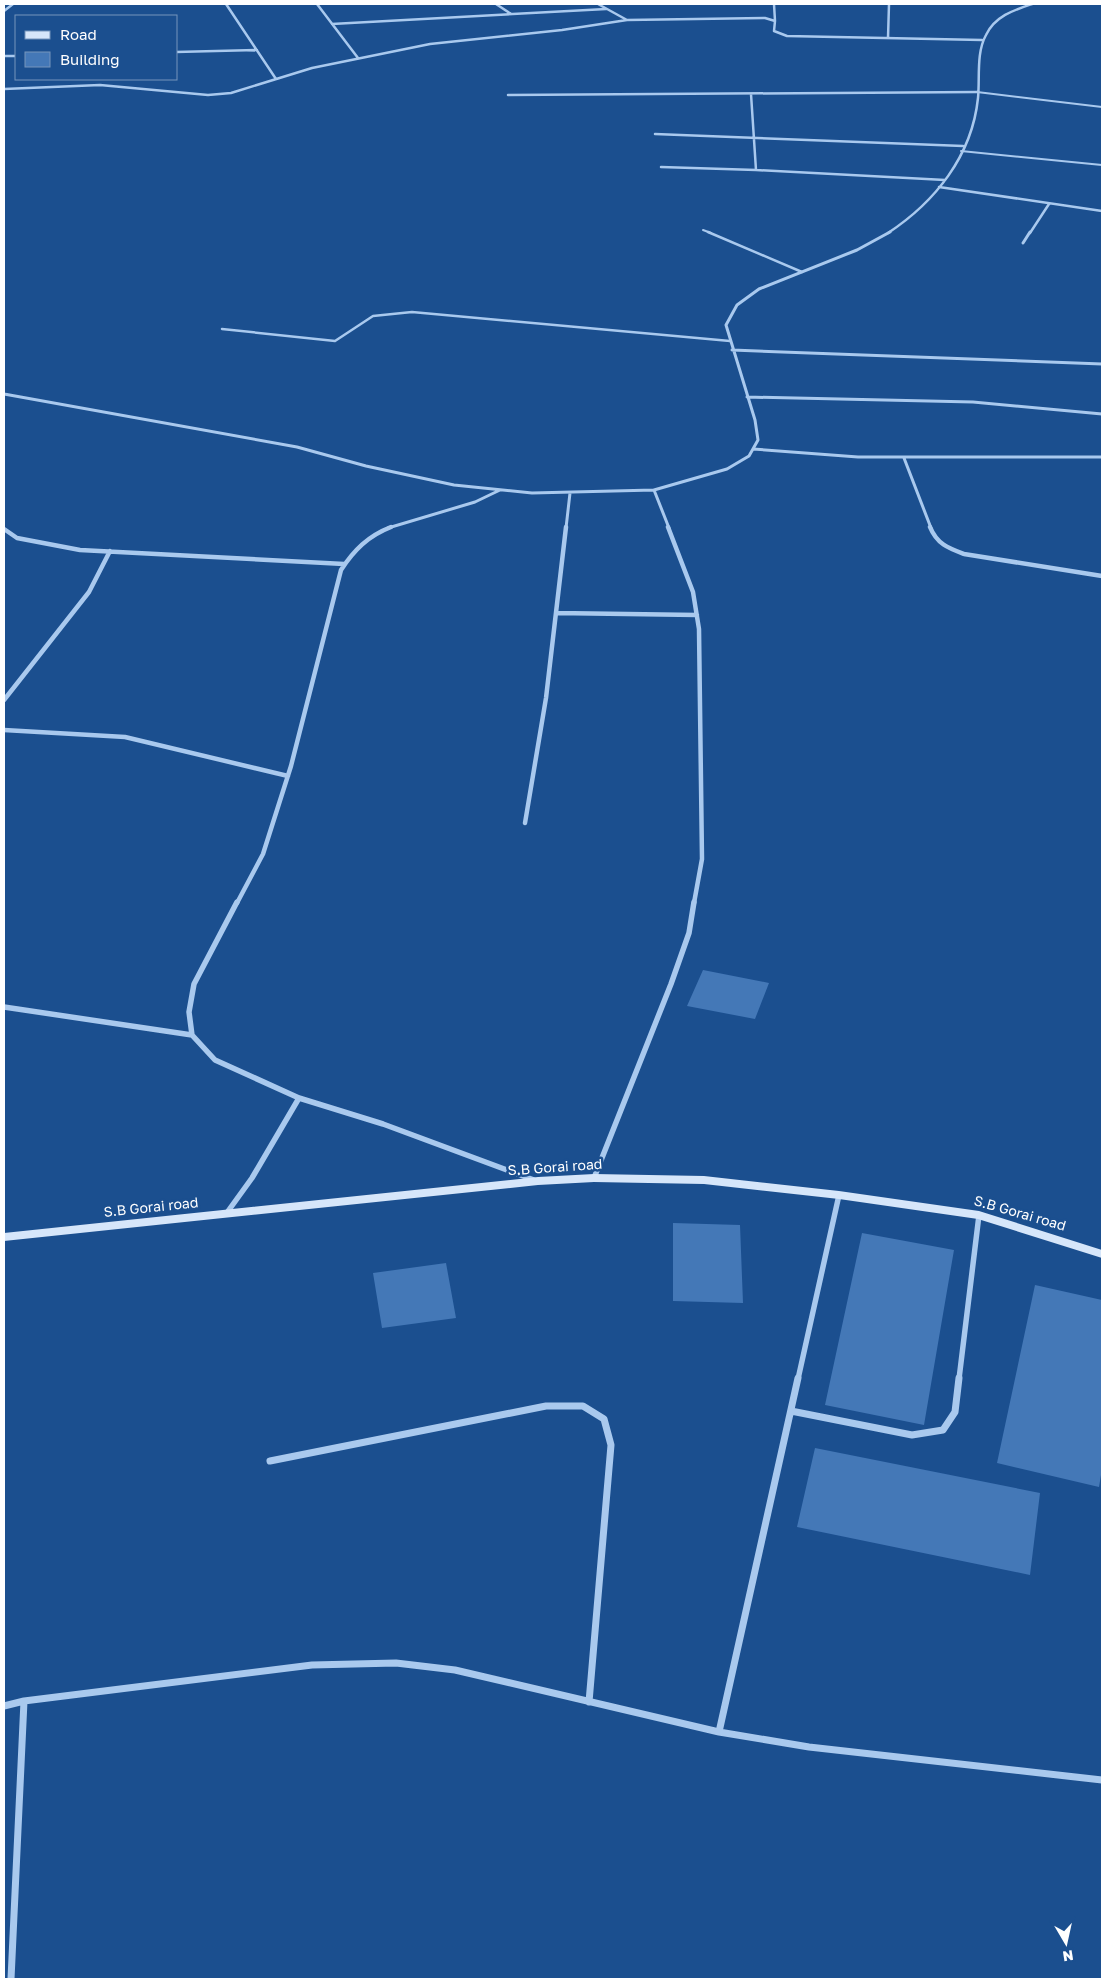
<svg xmlns="http://www.w3.org/2000/svg" width="1106" height="1983" font-family="'Golos Text',sans-serif">
  <rect width="100%" height="100%" fill="#1b4f8f"/>
  <!-- building -->
  <path fill="#4478b7" d="M703,970L769,983L755,1019L687,1006Z
    M673,1223L740,1225L743,1303L673,1301Z
    M862,1233L954,1250L924,1425L825,1405Z
    M446,1263L456,1318L382,1328L373,1273Z
    M1035,1285L1102,1300V1469L1099,1487L997,1463Z
    M815,1448L1040,1493L1030,1575L797,1527Z"/>
  <g fill="none" stroke-linecap="round" stroke-linejoin="round">
    <!-- lane-far1 -->
    <path stroke="#a9c9ee" stroke-width="2" d="M977,92L1102,107
      M961,151L1102,165
      M703,230L711,233"/>
    <!-- lane -->
    <path stroke="#a9c9ee" stroke-width="2.5" d="M708,232L802,272
      M222,329L335,341L373,316L412,312L730,341"/>
    <!-- street-far4 -->
    <path stroke="#a9c9ee" stroke-width="2.5" d="M226,4L276,79
      M317,4L358,58
      M496,4L511,14
      M598,4L627,20L765,18L775,21L774,31L787,36L982,40
      M774,4L775,21
      M4,11L13,4
      M332,24L606,9
      M888,38L889,4
      M176,52L257,50
      M4,56H16
      M4,89L100,85L208,95L231,93L312,68L430,44L562,30L627,20
      M751,94L756,170L945,180
      M508,95L977,92
      M655,134L963,146
      M661,167L756,170
      M939,187L1102,211
      M888,233C935,202 972,156 978,98C980,78 976,53 986,35C995,16 1014,10 1032,4
      M1030,233L1049,204"/>
    <!-- street-far3 -->
    <path stroke="#a9c9ee" stroke-width="3" d="M1023,243L1030,232
      M732,350L1102,364
      M4,394L297,447L366,466L454,485L532,493L654,490L727,469L749,456L758,440L755,420L726,325L737,305L759,289L857,250L890,232
      M747,397L973,402L1102,414
      M753,449L858,457H1102
      M904,458L931,528
      M654,490L669,528
      M388,528L475,502L500,490
      M566,528L570,493"/>
    <!-- street-far2 -->
    <path stroke="#a9c9ee" stroke-width="4.5" d="M668,527L693,592L699,629L702,859L694,903
      M930,527C937,544 948,548 964,554L1102,576
      M4,529L17,538L80,550L344,564
      M556,613L697,615
      M4,700L89,592L110,551
      M4,730L125,737L288,776
      M525,823L546,698L566,527
      M237,903L263,854L291,766L341,570C354,550 368,536 391,527"/>
    <!-- street-far1 -->
    <path stroke="#a9c9ee" stroke-width="5.5" d="M237,902L194,984L189,1012L192,1035L215,1060L299,1098L383,1124L534,1180
      M4,1007L192,1035
      M594,1178L671,984L689,933L694,902
      M226,1214L252,1178L299,1098
      M798,1379L839,1195
      M959,1379L979,1215"/>
    <!-- street -->
    <path stroke="#a9c9ee" stroke-width="7" d="M791,1411L912,1435L943,1430L955,1412L959,1378
      M270,1461L546,1406H583L604,1419L611,1445L589,1702
      M4,1706L24,1701L312,1665L396,1663L455,1670L719,1732L809,1747L1102,1780
      M719,1732L798,1378
      M11,1979L24,1701"/>
    <!-- secondary -->
    <path fill="#d6e6fa" fill-rule="evenodd" d="M594,1174L704,1176L839,1191L979,1211L1102,1250V1258L978,1219L839,1199L704,1184L594,1182L538,1185L4,1241V1233L538,1177Z"/>
  </g>
  <g text-anchor="middle" stroke-width="5" stroke-linejoin="round" paint-order="stroke">
    <!-- street labels -->
    <g font-size="14" fill="#fff" stroke="#1b4f8f">
      <text transform="translate(555 1167) rotate(-4)" y="5">S.B Gorai road</text>
      <text transform="translate(151 1207) rotate(-6)" y="5">S.B Gorai road</text>
      <text transform="translate(1020 1213) rotate(16)" y="5">S.B Gorai road</text>
    </g>
  </g>
  <!-- border -->
  <rect width="1106" height="1983" fill="none" stroke="#ffffff" stroke-width="10"/>
  <!-- legend -->
  <rect x="15" y="15" width="162" height="65" fill="#1b4f8f" stroke="#7695bc"/>
  <rect x="25" y="31" width="25" height="8" fill="#d6e6fa" stroke="#7695bc"/>
  <text x="60" y="40" font-size="15" fill="#ffffff">Road</text>
  <rect x="25" y="52" width="25" height="15" fill="#4478b7" stroke="#7695bc"/>
  <text x="60" y="65" font-size="15" fill="#ffffff">Building</text>
  <!-- north arrow -->
  <g transform="translate(1066 1943) rotate(171)" stroke="#1b4f8f" stroke-width="4" paint-order="stroke">
  <path d="M0-4L9 19L0 12L-9 19Z" fill="#ffffff"/>
  <text y="-8" font-size="14" font-weight="bold" text-anchor="middle" fill="#ffffff">N</text>
  </g>
</svg>
